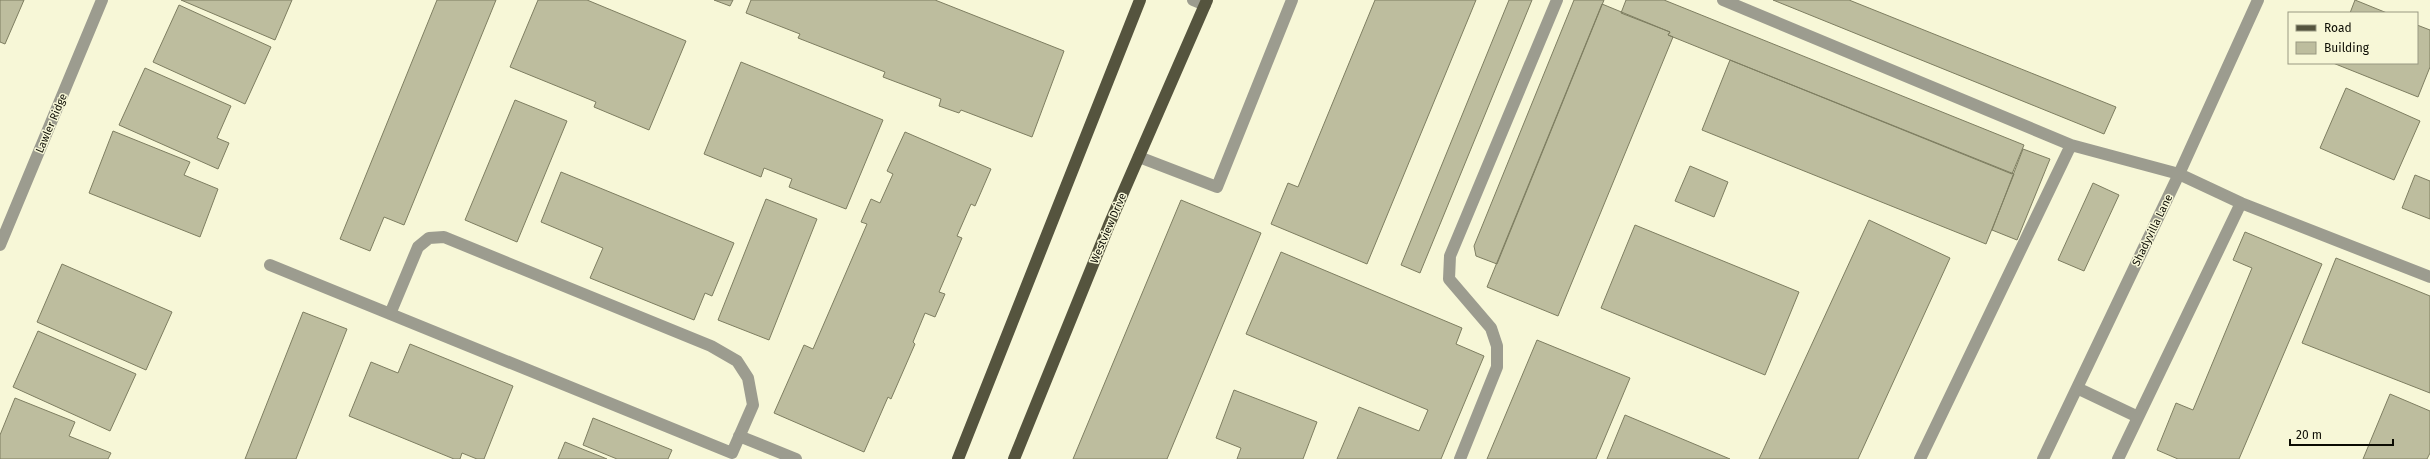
<svg xmlns="http://www.w3.org/2000/svg" width="2430" height="459" font-family="'Fira Sans',sans-serif">
  <rect width="100%" height="100%" fill="#f7f7d7"/>
  <!-- building -->
  <path fill="#bdbd9e" stroke="#7e7e61" d="M0,0H24L5,44L0,42Z
    M181,0H292L275,40Z
    M437,0H496L404,225L384,217L370,251L340,239Z
    M538,0H587L686,41L649,130L594,107L596,102L510,67Z
    M714,0H733L730,6Z
    M751,0H935L1064,51L1032,137L961,110L959,113L939,106L941,99L883,77L885,72L798,38L800,34L746,13Z
    M1375,0H1476L1367,264L1271,224L1288,183L1298,187Z
    M1509,0H1532L1420,273L1401,265Z
    M1574,0H1604L1497,264L1476,256L1474,246Z
    M1626,0H1664L2024,145L2012,174L1668,35L1670,32L1621,13Z
    M1773,0H1849L2116,107L2104,134Z
    M2355,0L2387,13H2350Z
    M1602,4L1670,32L1668,35L1673,37L1558,316L1487,287Z
    M179,5L271,47L245,104L153,62Z
    M2417,25L2430,30V67L2418,97L2333,63H2417Z
    M1730,60L2014,174L1986,244L1702,130Z
    M741,62L883,120L846,209L789,187L792,179L764,168L761,177L704,154Z
    M145,68L231,106L217,138L229,143L218,169L119,125Z
    M2346,88L2420,121L2394,180L2320,148Z
    M515,100L567,121L517,242L465,220Z
    M113,131L190,162L184,175L218,189L200,237L89,193Z
    M905,132L991,169L975,206L971,204L957,236L962,238L939,292L945,294L935,317L925,313L913,342L915,344L891,399L888,397L864,452L774,413L804,345L813,349L867,224L861,222L871,199L880,203L893,174L887,171Z
    M2023,149L2050,159L2017,240L1992,230Z
    M1690,166L1728,182L1714,217L1675,201Z
    M561,172L734,243L712,296L705,293L694,320L590,278L603,248L541,222Z
    M2415,175L2430,181V219L2402,208Z
    M2093,183L2119,195L2084,271L2058,260Z
    M766,199L817,219L769,340L718,320Z
    M1181,200L1261,233L1167,459H1073Z
    M1869,220L1950,258L1858,459H1759Z
    M1635,225L1799,292L1765,375L1601,308Z
    M2245,232L2322,264L2239,459H2178L2157,450L2176,403L2193,410L2252,268L2233,260Z
    M1281,252L1462,328L1456,344L1484,356L1441,459H1337L1359,407L1419,431L1428,410L1246,334Z
    M2336,258L2430,296V393L2302,343Z
    M62,264L172,312L146,370L37,322Z
    M303,312L347,329L296,459H245Z
    M38,331L136,374L110,431L13,387Z
    M1537,340L1630,378L1596,459H1487Z
    M410,344L513,386L484,459H477L462,453L460,459H454L349,416L371,362L398,373Z
    M1234,390L1317,422L1303,459H1237L1241,448L1216,438Z
    M2390,394L2430,411V453L2427,459H2363Z
    M15,398L75,422L69,436L111,453L108,459H0V435Z
    M1625,415L1730,459H1607Z
    M593,418L672,450L668,459H617L583,445Z
    M565,442L607,459H558Z"/>
  <g fill="none" stroke-linecap="round" stroke-linejoin="round">
    <!-- minor -->
    <path stroke="#9c9c8f" stroke-width="12" d="M1193,0L1205,5
      M1723,0L2071,145L2179,174L2241,203L2430,277
      M1139,157L1217,187L1292,0
      M0,245L102,0
      M270,265L732,453L753,405L748,378L737,361L711,346L444,237L429,238L418,247L390,314
      M2077,388L2138,417
      M739,436L796,459
      M1460,459L1497,367V346L1491,328L1449,279L1450,256L1557,0
      M1920,459L2071,145
      M2043,459L2179,174L2258,0
      M2118,459L2241,203"/>
    <!-- major -->
    <path stroke="#55543e" stroke-width="12" d="M958,459L1140,0
      M1014,459L1109,225L1207,0"/>
  </g>
  <g text-anchor="middle" stroke-width="3" stroke-linejoin="round" paint-order="stroke">
    <!-- street labels -->
    <g font-size="11" fill="#0c0c03" stroke="#f7f7d7">
      <text transform="translate(51 123) rotate(-67)" y="4">Lawler Ridge</text>
      <text transform="translate(1108 228) rotate(-67)" y="4">Westview Drive</text>
      <text transform="translate(2152 230) rotate(-64)" y="4">Shadyvilla Lane</text>
    </g>
  </g>
  <!-- legend -->
  <rect x="2288" y="12" width="130" height="52" fill="#f7f7d7" stroke="#999982"/>
  <rect x="2296" y="25" width="20" height="6" fill="#55543e" stroke="#999982"/>
  <text x="2324" y="32" font-size="12" fill="#0c0c03">Road</text>
  <rect x="2296" y="42" width="20" height="12" fill="#bdbd9e" stroke="#999982"/>
  <text x="2324" y="52" font-size="12" fill="#0c0c03">Building</text>
  <!-- scale -->
  <path d="M2290 439v6h103v-6" fill="none" stroke="#0c0c03" stroke-width="2"/>
  <text x="2296" y="439" font-size="12" fill="#0c0c03" stroke="#f7f7d7" stroke-width="3" paint-order="stroke">20 m</text>
</svg>
